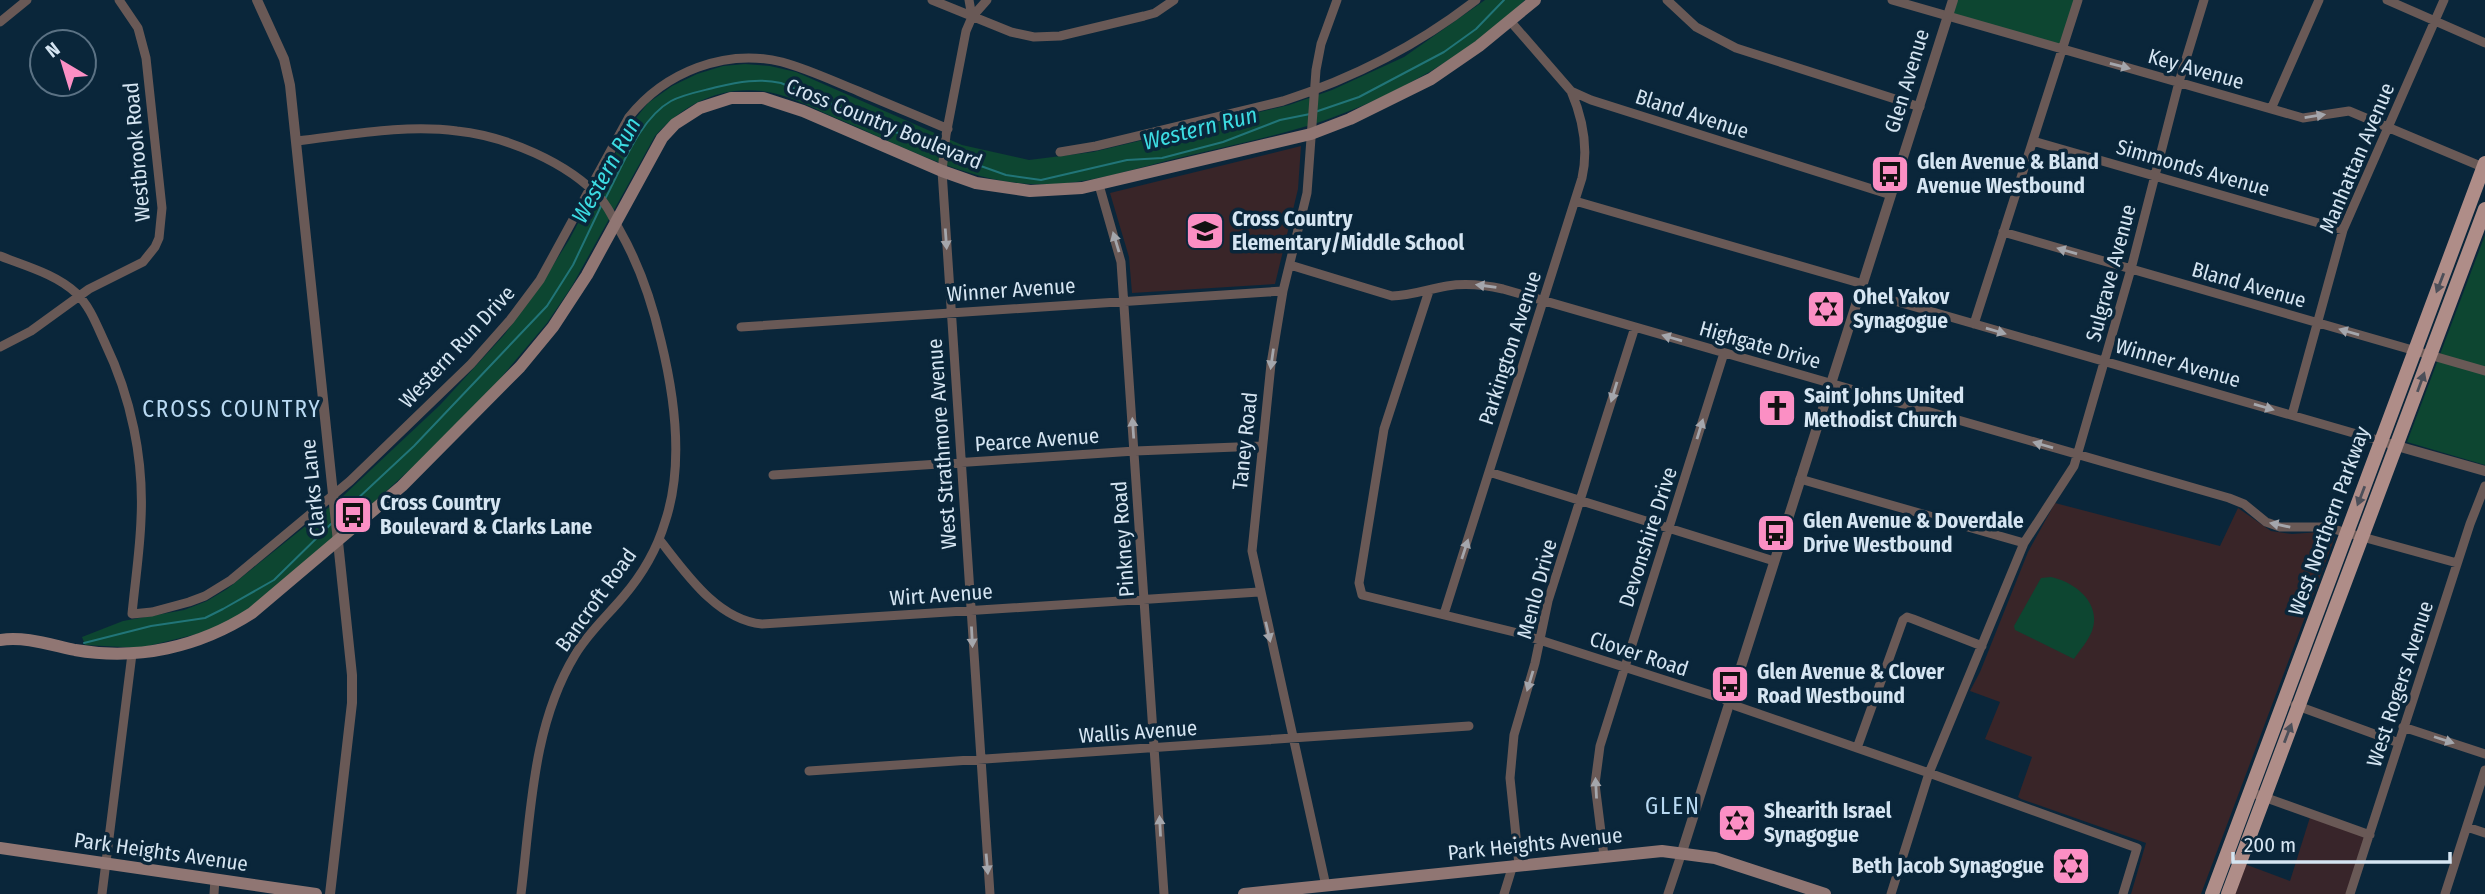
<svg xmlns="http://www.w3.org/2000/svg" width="2485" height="894" font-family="'Fira Sans Condensed',sans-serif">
  <rect width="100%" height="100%" fill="#0a263a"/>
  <!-- commercial -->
  <path fill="#38252a" d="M2311,814L2370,837L2351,894H2222L2234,860L2290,881Z"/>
  <!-- education -->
  <path fill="#392528" d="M1301,146L1298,189L1275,284L1132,293L1129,257L1110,193Z
    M2055,503L2220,546L2238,508L2271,531L2292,534L2320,532L2335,537L2201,894H2131L2146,843L2021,799L2018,797L2032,757L1985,739L2000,702L1970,691L1980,672L2028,552Z"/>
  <!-- green -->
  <path fill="#0d4631" d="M1485,0H1525C1470,54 1395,96 1323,121C1274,137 1224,147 1174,159C1126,171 1080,187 1030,184C963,181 892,141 831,116C809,106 786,94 762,91C719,86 682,105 655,136L572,286L547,323L499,380L415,465L360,515L257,603L235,618L209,631L140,648L85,645L82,637L123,621L184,610L207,601L227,589L343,496L440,405L504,335L536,292L569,240L631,124L648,103L672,86L697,74L723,66L745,64L770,66L796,72L962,145L1029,160L1093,152L1289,105L1332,90L1404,57Z
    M1956,0H2074L2060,46L1952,15Z
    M2485,235V465L2407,442Z
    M2051,577C2075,582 2102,603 2092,631C2088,641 2080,650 2074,659L2015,630L2014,626L2041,578Z"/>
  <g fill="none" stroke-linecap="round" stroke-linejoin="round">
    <!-- stream -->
    <path stroke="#217578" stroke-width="2" d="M1315,112L1359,97L1444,52L1476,29L1504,0
      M947,154L1006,175L1041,180L1127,160L1162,158L1223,142L1280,120L1310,114
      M605,199C622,168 639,119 671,101C684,94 702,91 717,87C738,82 760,78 781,83L942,152
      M340,515L414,446L547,306L573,265L602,204
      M84,643L151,626L205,618L223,609L274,580L331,524"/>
    <!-- minor -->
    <path stroke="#695956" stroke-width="9" d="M932,0L1011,32L1034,37L1060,36L1144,16L1155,13L1174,0
      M969,0L972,17
      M987,0L972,17L966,31L946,135L942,171L990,894
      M1667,0L1696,27L1736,48L1920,107
      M1892,0L2303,118L2349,111L2485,168
      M2387,0L2485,43
      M0,22L27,0
      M1511,22L1571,91L1591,100L1891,195
      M2271,109L2319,0
      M297,141C349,135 405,124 457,131C505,136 568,162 601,199C609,208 614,220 620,231C640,266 652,302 661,341C675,398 684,466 665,522C657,549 641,576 623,597C607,616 588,633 575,655C532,726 531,813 521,894
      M2033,141L2343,230
      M1060,152L1096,146L1283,101C1354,78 1417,46 1476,0
      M1099,185L1121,262L1164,894
      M1575,201L1863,284
      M2003,232L2485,371
      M0,256C25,266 56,274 76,293C90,306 97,326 105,343C131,397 144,459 141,519C140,550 135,582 132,614L152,612L189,602L205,596L231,580L350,481L471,364L510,320L540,280L629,117C665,72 725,48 782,62C808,69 833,81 858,91C888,104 918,116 948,129
      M1290,265L1392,296C1411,296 1428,289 1447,286C1466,283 1485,285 1503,289L2229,498L2244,504L2266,522L2280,527H2326L2457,563
      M1860,291L2381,441
      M1974,324L2078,0
      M741,327L1283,291
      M0,347L31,331L89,289L143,262L155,247L159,238L162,208L146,58L138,28L119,0
      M2292,415L2343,230L2444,0
      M1489,472L1774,561
      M773,475L1135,451L1262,446
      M1800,479L2024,543
      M659,539C685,572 717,620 762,624L1259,592
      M1362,595L1518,633L1724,699L1736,706L1929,773L2137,848L2123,894
      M1362,595L1359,583L1384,429L1429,291
      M1444,614L1582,178C1589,147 1583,119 1571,91
      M2295,705L2399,743
      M2403,727L2485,754
      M1857,748L1903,620L1907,617L1913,619L1982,646
      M809,771L1469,726
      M2250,792L2370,835
      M2467,827L2485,833
      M1604,856L1595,784L1600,746L1724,353
      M1519,865L1510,778L1514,735L1535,663L1548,601L1635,327
      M1326,886L1252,551L1271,364L1283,291L1307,193L1316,70L1321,44L1337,0
      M102,894L132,654
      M214,894L215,879
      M1504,894L1513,865
      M1668,894L1682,852
      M1891,894L1929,773L2024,543L2074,466L2131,269L2179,82L2204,0
      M2350,894L2470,524L2485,486
      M2445,894L2485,770"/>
    <!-- tertiary -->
    <path stroke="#695956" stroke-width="10" d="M257,0L284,59L290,85L352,675V703L330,894
      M2390,444L2485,471
      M1682,852L1953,0"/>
    <!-- secondary -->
    <path stroke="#907673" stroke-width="12" d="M0,640C25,636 51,645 75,650C138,661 199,647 252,613L402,486L520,367L553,327L587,275L662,138L675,124L700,108L731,98H763L803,111L942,171L976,183L1030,191L1082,188L1311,134L1350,119L1431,79L1479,46L1535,0
      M0,848L316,894
      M1244,894L1662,851L1715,858L1825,894"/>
    <!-- primary -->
    <path stroke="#af8d88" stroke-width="14" d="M2212,894L2485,163
      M2228,894L2485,209"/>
  </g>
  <!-- one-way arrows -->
  <defs><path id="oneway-solid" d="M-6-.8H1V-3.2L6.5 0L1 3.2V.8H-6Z" transform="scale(1.75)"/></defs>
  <g fill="#a4a6ac">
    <use href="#oneway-solid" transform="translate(2120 66) rotate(15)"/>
    <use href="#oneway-solid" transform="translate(2315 116) rotate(-9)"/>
    <use href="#oneway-solid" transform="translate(946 239) rotate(86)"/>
    <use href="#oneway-solid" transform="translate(1116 242) rotate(-107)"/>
    <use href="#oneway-solid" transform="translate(2067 251) rotate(-164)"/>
    <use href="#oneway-solid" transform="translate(1486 286) rotate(-172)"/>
    <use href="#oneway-solid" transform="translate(1996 331) rotate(16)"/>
    <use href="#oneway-solid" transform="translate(2349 332) rotate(-164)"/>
    <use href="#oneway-solid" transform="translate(1672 338) rotate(-164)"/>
    <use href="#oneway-solid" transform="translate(1272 359) rotate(98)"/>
    <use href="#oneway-solid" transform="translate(1614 392) rotate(107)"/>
    <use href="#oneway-solid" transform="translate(2264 407) rotate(16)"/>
    <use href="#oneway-solid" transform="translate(1133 428) rotate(-94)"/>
    <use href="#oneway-solid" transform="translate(1700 429) rotate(-73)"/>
    <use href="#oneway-solid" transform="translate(2043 445) rotate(-164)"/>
    <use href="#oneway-solid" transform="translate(2280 525) rotate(-168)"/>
    <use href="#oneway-solid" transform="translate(1465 549) rotate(-72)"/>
    <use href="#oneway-solid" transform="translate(1268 632) rotate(77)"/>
    <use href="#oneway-solid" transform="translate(972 637) rotate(87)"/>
    <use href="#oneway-solid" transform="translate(1530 681) rotate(107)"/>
    <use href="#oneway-solid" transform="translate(2444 740) rotate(18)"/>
    <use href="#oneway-solid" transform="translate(1596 788) rotate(-93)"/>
    <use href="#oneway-solid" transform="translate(1160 826) rotate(-93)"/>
    <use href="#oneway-solid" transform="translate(987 864) rotate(85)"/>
  </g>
  <g fill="#4c4f59">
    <use href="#oneway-solid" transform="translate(2440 283) rotate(111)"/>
    <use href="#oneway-solid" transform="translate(2421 382) rotate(-70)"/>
    <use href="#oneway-solid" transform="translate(2361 496) rotate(111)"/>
    <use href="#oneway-solid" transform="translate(2288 733) rotate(-69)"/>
  </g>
  <!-- icons -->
  <defs>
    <g id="bus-square" transform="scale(2.0125)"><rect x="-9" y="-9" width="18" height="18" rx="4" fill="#fb8fc4" stroke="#0a263a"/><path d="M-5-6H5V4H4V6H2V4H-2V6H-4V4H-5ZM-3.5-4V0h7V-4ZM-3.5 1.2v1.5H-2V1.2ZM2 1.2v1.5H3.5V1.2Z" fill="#111"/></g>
    <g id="school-square" transform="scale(2.0125)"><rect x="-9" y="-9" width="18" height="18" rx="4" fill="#fb8fc4" stroke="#0a263a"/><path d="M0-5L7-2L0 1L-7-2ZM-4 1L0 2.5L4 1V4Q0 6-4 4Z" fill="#111"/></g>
    <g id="synagogue-square" transform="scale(2.0125)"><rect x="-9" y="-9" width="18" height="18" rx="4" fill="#fb8fc4" stroke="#0a263a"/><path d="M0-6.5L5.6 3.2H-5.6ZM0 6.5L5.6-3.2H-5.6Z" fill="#111"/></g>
    <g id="church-square" transform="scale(2.0125)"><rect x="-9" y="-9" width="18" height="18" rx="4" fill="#fb8fc4" stroke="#0a263a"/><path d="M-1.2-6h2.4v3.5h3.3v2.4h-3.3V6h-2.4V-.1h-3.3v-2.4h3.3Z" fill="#111"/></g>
  </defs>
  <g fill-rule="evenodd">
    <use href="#bus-square" x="1890" y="174"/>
    <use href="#school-square" x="1205" y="231"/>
    <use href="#synagogue-square" x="1826" y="309"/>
    <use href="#church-square" x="1777" y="408"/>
    <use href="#bus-square" x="353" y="515"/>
    <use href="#bus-square" x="1776" y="533"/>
    <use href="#bus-square" x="1730" y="684"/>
    <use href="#synagogue-square" x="1737" y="823"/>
    <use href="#synagogue-square" x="2071" y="866"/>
  </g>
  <g text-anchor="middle" stroke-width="7" stroke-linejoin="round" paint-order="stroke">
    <!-- street labels -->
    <g font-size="21" fill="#d5e5f2" stroke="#0a263a">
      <text transform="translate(2196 69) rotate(16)" y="7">Key Avenue</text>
      <text transform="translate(1907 81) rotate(-73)" y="7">Glen Avenue</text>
      <text transform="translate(1692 114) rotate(18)" y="7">Bland Avenue</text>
      <text transform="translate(884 124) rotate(22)" y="7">Cross Country Boulevard</text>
      <text transform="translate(137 152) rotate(-95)" y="7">Westbrook Road</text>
      <text transform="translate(2357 158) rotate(-67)" y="7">Manhattan Avenue</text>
      <text transform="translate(2193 168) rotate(16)" y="7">Simmonds Avenue</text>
      <text transform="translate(2111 273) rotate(-75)" y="7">Sulgrave Avenue</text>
      <text transform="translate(2249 285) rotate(16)" y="7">Bland Avenue</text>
      <text transform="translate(1011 290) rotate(-4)" y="7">Winner Avenue</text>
      <text transform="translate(1760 345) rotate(16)" y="7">Highgate Drive</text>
      <text transform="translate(457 347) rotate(-47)" y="7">Western Run Drive</text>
      <text transform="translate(1510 348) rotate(-72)" y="7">Parkington Avenue</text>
      <text transform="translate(2178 363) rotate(16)" y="7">Winner Avenue</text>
      <text transform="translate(1037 440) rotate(-4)" y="7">Pearce Avenue</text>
      <text transform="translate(1245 441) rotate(-84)" y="7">Taney Road</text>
      <text transform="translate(942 444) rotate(-94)" y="7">West Strathmore Avenue</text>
      <text transform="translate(313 488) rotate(-96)" y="7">Clarks Lane</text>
      <text transform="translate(2329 521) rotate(-70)" y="7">West Northern Parkway</text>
      <text transform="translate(1648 537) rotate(-72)" y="7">Devonshire Drive</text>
      <text transform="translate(1123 539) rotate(-94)" y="7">Pinkney Road</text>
      <text transform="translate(1537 589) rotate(-75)" y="7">Menlo Drive</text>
      <text transform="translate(941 595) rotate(-4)" y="7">Wirt Avenue</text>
      <text transform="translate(596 600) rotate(-54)" y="7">Bancroft Road</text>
      <text transform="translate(1639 654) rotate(18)" y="7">Clover Road</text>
      <text transform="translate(2400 684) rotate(-72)" y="7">West Rogers Avenue</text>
      <text transform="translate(1138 732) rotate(-4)" y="7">Wallis Avenue</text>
      <text transform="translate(1535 844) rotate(-6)" y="7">Park Heights Avenue</text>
      <text transform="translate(161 852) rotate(8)" y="7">Park Heights Avenue</text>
    </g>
    <!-- poi labels -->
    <g font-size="21" font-weight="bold" fill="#d5e5f2" stroke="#0a263a" text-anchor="start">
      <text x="1917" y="169">Glen Avenue &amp; Bland<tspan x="1917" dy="24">Avenue Westbound</tspan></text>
      <text x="1232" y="226">Cross Country<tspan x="1232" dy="24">Elementary/Middle School</tspan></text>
      <text x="1853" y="304">Ohel Yakov<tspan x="1853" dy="24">Synagogue</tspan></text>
      <text x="1804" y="403">Saint Johns United<tspan x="1804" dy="24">Methodist Church</tspan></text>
      <text x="380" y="510">Cross Country<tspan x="380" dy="24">Boulevard &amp; Clarks Lane</tspan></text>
      <text x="1803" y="528">Glen Avenue &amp; Doverdale<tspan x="1803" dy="24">Drive Westbound</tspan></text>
      <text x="1757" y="679">Glen Avenue &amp; Clover<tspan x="1757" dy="24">Road Westbound</tspan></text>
      <text x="1764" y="818">Shearith Israel<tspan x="1764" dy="24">Synagogue</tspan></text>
      <text x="2044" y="873" text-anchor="end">Beth Jacob Synagogue</text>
    </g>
    <!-- water labels -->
    <g font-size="23" font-style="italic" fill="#3cdce2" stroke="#0a263a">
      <text transform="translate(1200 128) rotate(-14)" y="8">Western Run</text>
      <text transform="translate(606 170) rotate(-61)" y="8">Western Run</text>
    </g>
    <!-- neighbourhood labels -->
    <g font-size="23" letter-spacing="2" fill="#b8d9f2" stroke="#0a263a">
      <text x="232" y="417">CROSS COUNTRY</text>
      <text x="1673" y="814">GLEN</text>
    </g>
  </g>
  <!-- north arrow -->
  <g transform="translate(63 63) rotate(322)"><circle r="33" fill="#0a263a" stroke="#5b7284" stroke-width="2"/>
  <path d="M0-5L12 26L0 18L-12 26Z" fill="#fb8fc4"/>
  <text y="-10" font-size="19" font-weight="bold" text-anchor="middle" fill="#d5e5f2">N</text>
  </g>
  <!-- scale -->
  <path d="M2233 852v10h217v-10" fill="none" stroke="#d5e5f2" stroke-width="3.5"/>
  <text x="2244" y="852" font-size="21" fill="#d5e5f2" stroke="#0a263a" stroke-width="5" paint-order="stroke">200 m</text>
</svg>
